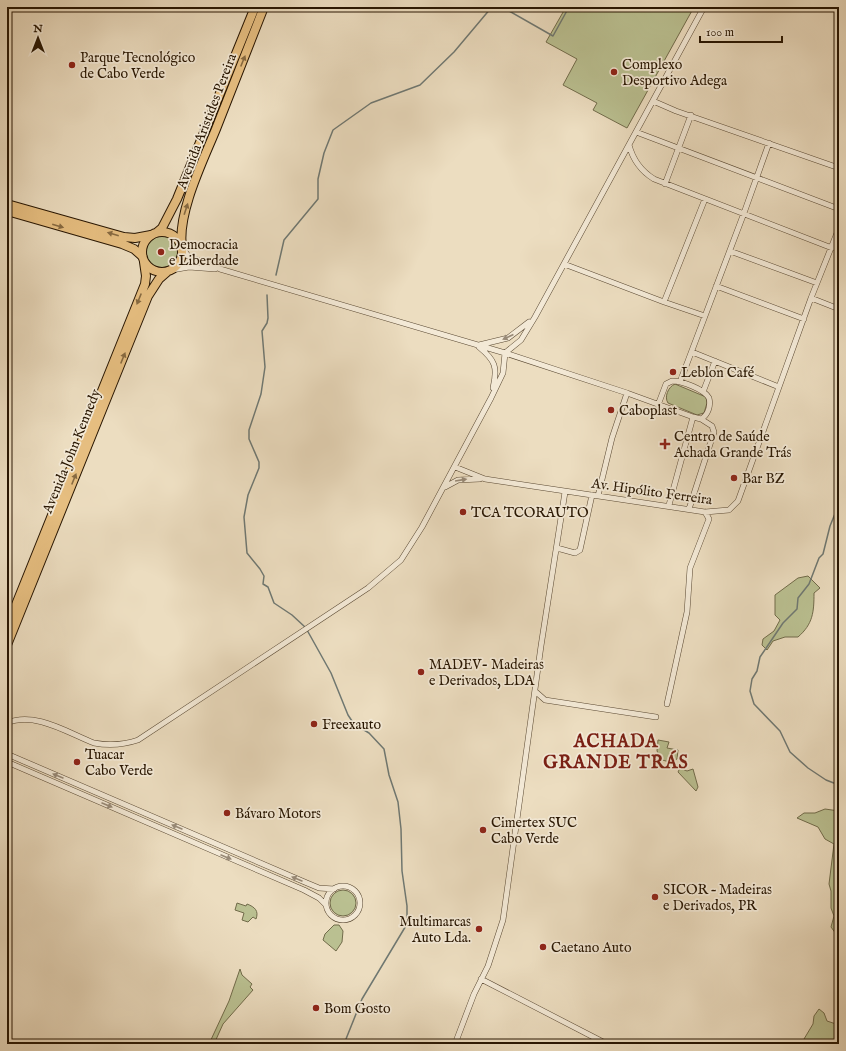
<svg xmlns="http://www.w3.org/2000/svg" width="846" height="1051" font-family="'IM FELL English',serif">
  <rect width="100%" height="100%" fill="#ecddc0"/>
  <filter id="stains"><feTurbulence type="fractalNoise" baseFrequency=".005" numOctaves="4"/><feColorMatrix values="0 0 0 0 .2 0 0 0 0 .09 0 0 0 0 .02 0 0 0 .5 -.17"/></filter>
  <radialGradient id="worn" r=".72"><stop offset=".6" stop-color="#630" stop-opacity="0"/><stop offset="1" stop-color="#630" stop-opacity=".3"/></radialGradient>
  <!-- green -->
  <path fill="#bac091" stroke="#716b4a" d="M566,7H694L627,128L593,110L597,103L563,85L577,59L546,42Z
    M146 252a16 16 0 1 1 32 0a16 16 0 1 1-32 0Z
    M675,384L706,397L707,403L704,413L697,415L668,403C664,397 668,387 675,384Z
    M808,576L820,588L814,593C814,612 813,624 798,637H785L773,641L767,650L762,645L763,639L774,631L780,620L775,615V595L798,578Z
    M658,740L669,742L667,748L678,750L677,759L670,762L662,760L657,751Z
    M680,768L687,771L693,769L698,787L696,791L678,772Z
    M825,809L839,811V938L831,927L834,916L831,908V891L829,884L834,844L825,839L818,827L797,818L804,813H815Z
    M330 903a13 13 0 1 1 26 0a13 13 0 1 1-26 0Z
    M237,903L246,906L247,904C255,907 259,911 256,919L253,917L248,922L242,920L244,913L235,910Z
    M334,925H339L343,931L342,942L336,951L323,940L325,934Z
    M240,969L242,975L252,984L250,987L253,990L223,1024L214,1044H209L229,1001Z
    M819,1009L824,1013L827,1021L839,1025V1044H812L804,1039L813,1024L814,1016Z"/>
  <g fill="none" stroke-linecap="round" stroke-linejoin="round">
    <!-- stream -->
    <path stroke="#6f7872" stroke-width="1.5" d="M276,275L284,240L318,199V179L324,153L333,130L371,103L420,85L454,52L491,8H504L553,36L569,7
      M267,295L268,318L267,323L262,331L265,367L261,394L249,430V439L259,462V468L248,495L244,517L247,553L260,569L264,576L263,584L268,587L274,603L292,615L305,627
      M839,504L830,526L823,554L819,558L809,584L798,598L797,609L783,623L760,657L757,671L752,679L750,691L754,704L780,731L790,752L808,768L826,780L839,785
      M307,630L331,673L348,715L354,724L369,733L384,749L389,775L398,802L401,829L402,871L407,906V924L362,999L344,1044"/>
    <!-- minor casing -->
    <g stroke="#594832" stroke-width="6">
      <path id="minor" d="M653,101L676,111L839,168
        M636,132L839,209
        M629,145C633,160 641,171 654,179L832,248
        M665,184L691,115
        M182,247L188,256L220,269L505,353L627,393
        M730,251L817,283
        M564,264L664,302
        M172,270L189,267L215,269
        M716,286L804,319
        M811,298L839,309
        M705,316L664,302L705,199
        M479,345L508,338L529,322
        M479,347C495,360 498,367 493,388
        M692,352L779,387
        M680,382L744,213L769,143
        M703,392L715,361
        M658,405L666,384L672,381C682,381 704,389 709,398C711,406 708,415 701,419L693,417
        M455,467L485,479L705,512L729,510L738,501L811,298L839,228
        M445,487L458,480L480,479
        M598,496L612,438L627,393L693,417L669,505
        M689,509L714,432L712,426L701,419
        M557,548L575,553L580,550L592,495
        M536,692L545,700L656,717
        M667,704L687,612L690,568L709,519L705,512
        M7,723C35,711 68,733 94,743C110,746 123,745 138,740L368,588L401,560L422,527L491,398L503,373L505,353L521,340L535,317L704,7
        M7,754L307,883L319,888L334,889
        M7,762L304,890L319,898L326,905
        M326 903a17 17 0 1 1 34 0a17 17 0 1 1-34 0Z
        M481,979L607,1044
        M455,1044L474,994L488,966L503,920L541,646L565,492"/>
    </g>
    <!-- primary casing -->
    <g stroke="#281602" stroke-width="10">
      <path id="primary" d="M7,204L124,237L135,238L151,235
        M7,211L122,244L134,249L142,256"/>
    </g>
    <!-- trunk casing -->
    <g stroke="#281602" stroke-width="10">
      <path id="trunk" d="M142 252a20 20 0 1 1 40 0a20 20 0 1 1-40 0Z
        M156,233L162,228L177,199L255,7
        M182,247C177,213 203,161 216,129C232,88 248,47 264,7
        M7,627L145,284L146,276L144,262
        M7,645L148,296L159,279L167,272"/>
    </g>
    <!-- minor -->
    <use href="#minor" stroke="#f3e9d6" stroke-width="5"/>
    <!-- primary -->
    <use href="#primary" stroke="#e6be80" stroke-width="8"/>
    <!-- trunk -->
    <use href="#trunk" stroke="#e6be80" stroke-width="8"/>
  </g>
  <!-- one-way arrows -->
  <defs><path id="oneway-solid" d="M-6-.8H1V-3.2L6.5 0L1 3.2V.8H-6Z"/></defs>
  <g fill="#876a41">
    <use href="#oneway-solid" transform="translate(243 61) rotate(-68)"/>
    <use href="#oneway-solid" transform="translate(186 209) rotate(-72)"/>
    <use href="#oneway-solid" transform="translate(58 226) rotate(16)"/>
    <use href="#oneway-solid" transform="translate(113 234) rotate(-164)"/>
    <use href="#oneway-solid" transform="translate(139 299) rotate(112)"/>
    <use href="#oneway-solid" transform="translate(123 358) rotate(-68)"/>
    <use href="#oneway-solid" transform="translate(74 479) rotate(-68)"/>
  </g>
  <g fill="#988a77">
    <use href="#oneway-solid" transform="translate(508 337) rotate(155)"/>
    <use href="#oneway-solid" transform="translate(461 480) rotate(-9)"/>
    <use href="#oneway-solid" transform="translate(58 776) rotate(-157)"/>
    <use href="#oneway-solid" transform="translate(107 805) rotate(23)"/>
    <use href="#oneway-solid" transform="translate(177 827) rotate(-157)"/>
    <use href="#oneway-solid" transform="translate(226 857) rotate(23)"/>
    <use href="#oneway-solid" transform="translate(297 879) rotate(-157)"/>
  </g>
  <!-- markers -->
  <g fill="#8f2418" stroke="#f3e9d6" stroke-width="1.5">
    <circle cx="72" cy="65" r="4"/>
    <circle cx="614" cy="72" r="4"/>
    <circle cx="161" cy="252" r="4"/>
    <circle cx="673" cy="372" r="4"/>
    <circle cx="611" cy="410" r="4"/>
    <path d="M663 438h4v4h4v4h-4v4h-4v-4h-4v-4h4z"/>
    <circle cx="734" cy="478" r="4"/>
    <circle cx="463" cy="512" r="4"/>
    <circle cx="421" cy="672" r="4"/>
    <circle cx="314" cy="724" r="4"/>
    <circle cx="77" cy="762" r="4"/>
    <circle cx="227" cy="813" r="4"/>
    <circle cx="483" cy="830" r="4"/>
    <circle cx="655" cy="897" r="4"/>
    <circle cx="479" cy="929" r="4"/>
    <circle cx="543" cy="947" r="4"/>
    <circle cx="316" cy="1008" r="4"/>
  </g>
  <g text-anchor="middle" stroke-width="3.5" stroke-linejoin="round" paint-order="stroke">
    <!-- poi labels -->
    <g font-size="14" fill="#281602" stroke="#f3e9d6" text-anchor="start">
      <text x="80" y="62">Parque Tecnológico<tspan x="80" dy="16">de Cabo Verde</tspan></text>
      <text x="622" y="69">Complexo<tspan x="622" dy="16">Desportivo Adega</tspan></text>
      <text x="169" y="249">Democracia<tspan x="169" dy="16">e Liberdade</tspan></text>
      <text x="681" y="377">Leblon Café</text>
      <text x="619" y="415">Caboplast</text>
      <text x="674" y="441">Centro de Saúde<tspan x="674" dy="16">Achada Grande Trás</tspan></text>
      <text x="742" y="483">Bar BZ</text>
      <text x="471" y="517">TCA TCORAUTO</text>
      <text x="429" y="669">MADEV- Madeiras<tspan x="429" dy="16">e Derivados, LDA</tspan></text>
      <text x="322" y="729">Freexauto</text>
      <text x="85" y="759">Tuacar<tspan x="85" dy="16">Cabo Verde</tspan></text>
      <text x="235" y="818">Bávaro Motors</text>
      <text x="491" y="827">Cimertex SUC<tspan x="491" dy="16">Cabo Verde</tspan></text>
      <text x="663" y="894">SICOR – Madeiras<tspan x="663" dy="16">e Derivados, PR</tspan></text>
      <text x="471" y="926" text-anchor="end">Multimarcas<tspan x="471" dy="16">Auto Lda.</tspan></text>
      <text x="551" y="952">Caetano Auto</text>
      <text x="324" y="1013">Bom Gosto</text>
    </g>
    <!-- street labels -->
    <g font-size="14" fill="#281602" stroke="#f3e9d6">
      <text transform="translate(206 121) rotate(-69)" y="5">Avenida Aristides Pereira</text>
      <text transform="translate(71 451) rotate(-68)" y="5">Avenida John Kennedy</text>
      <text transform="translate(652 491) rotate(8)" y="5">Av. Hipólito Ferreira</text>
    </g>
    <!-- district labels -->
    <g font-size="18" font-weight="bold" letter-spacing="1" fill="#7a1f14" stroke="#f3e9d6">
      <text x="616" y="747">ACHADA<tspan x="616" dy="21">GRANDE TRÁS</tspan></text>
    </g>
  </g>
  <!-- margin -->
  <rect width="846" height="1051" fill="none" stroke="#ecddc0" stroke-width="24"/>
  <rect x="8" y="8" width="830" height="1035" fill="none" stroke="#281602" stroke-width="2"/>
  <rect x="12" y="12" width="822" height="1027" fill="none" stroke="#281602"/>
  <!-- north arrow -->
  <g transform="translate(38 38)" stroke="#f3e9d6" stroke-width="3" paint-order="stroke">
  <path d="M0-3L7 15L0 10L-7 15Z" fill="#281602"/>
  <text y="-6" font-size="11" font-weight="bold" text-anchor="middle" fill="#281602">N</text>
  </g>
  <!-- scale -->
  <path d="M700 36v6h82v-6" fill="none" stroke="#281602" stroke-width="2"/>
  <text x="706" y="36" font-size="12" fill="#281602" stroke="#f3e9d6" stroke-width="3" paint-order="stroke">100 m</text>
  <rect width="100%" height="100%" filter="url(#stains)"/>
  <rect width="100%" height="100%" fill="url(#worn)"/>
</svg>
